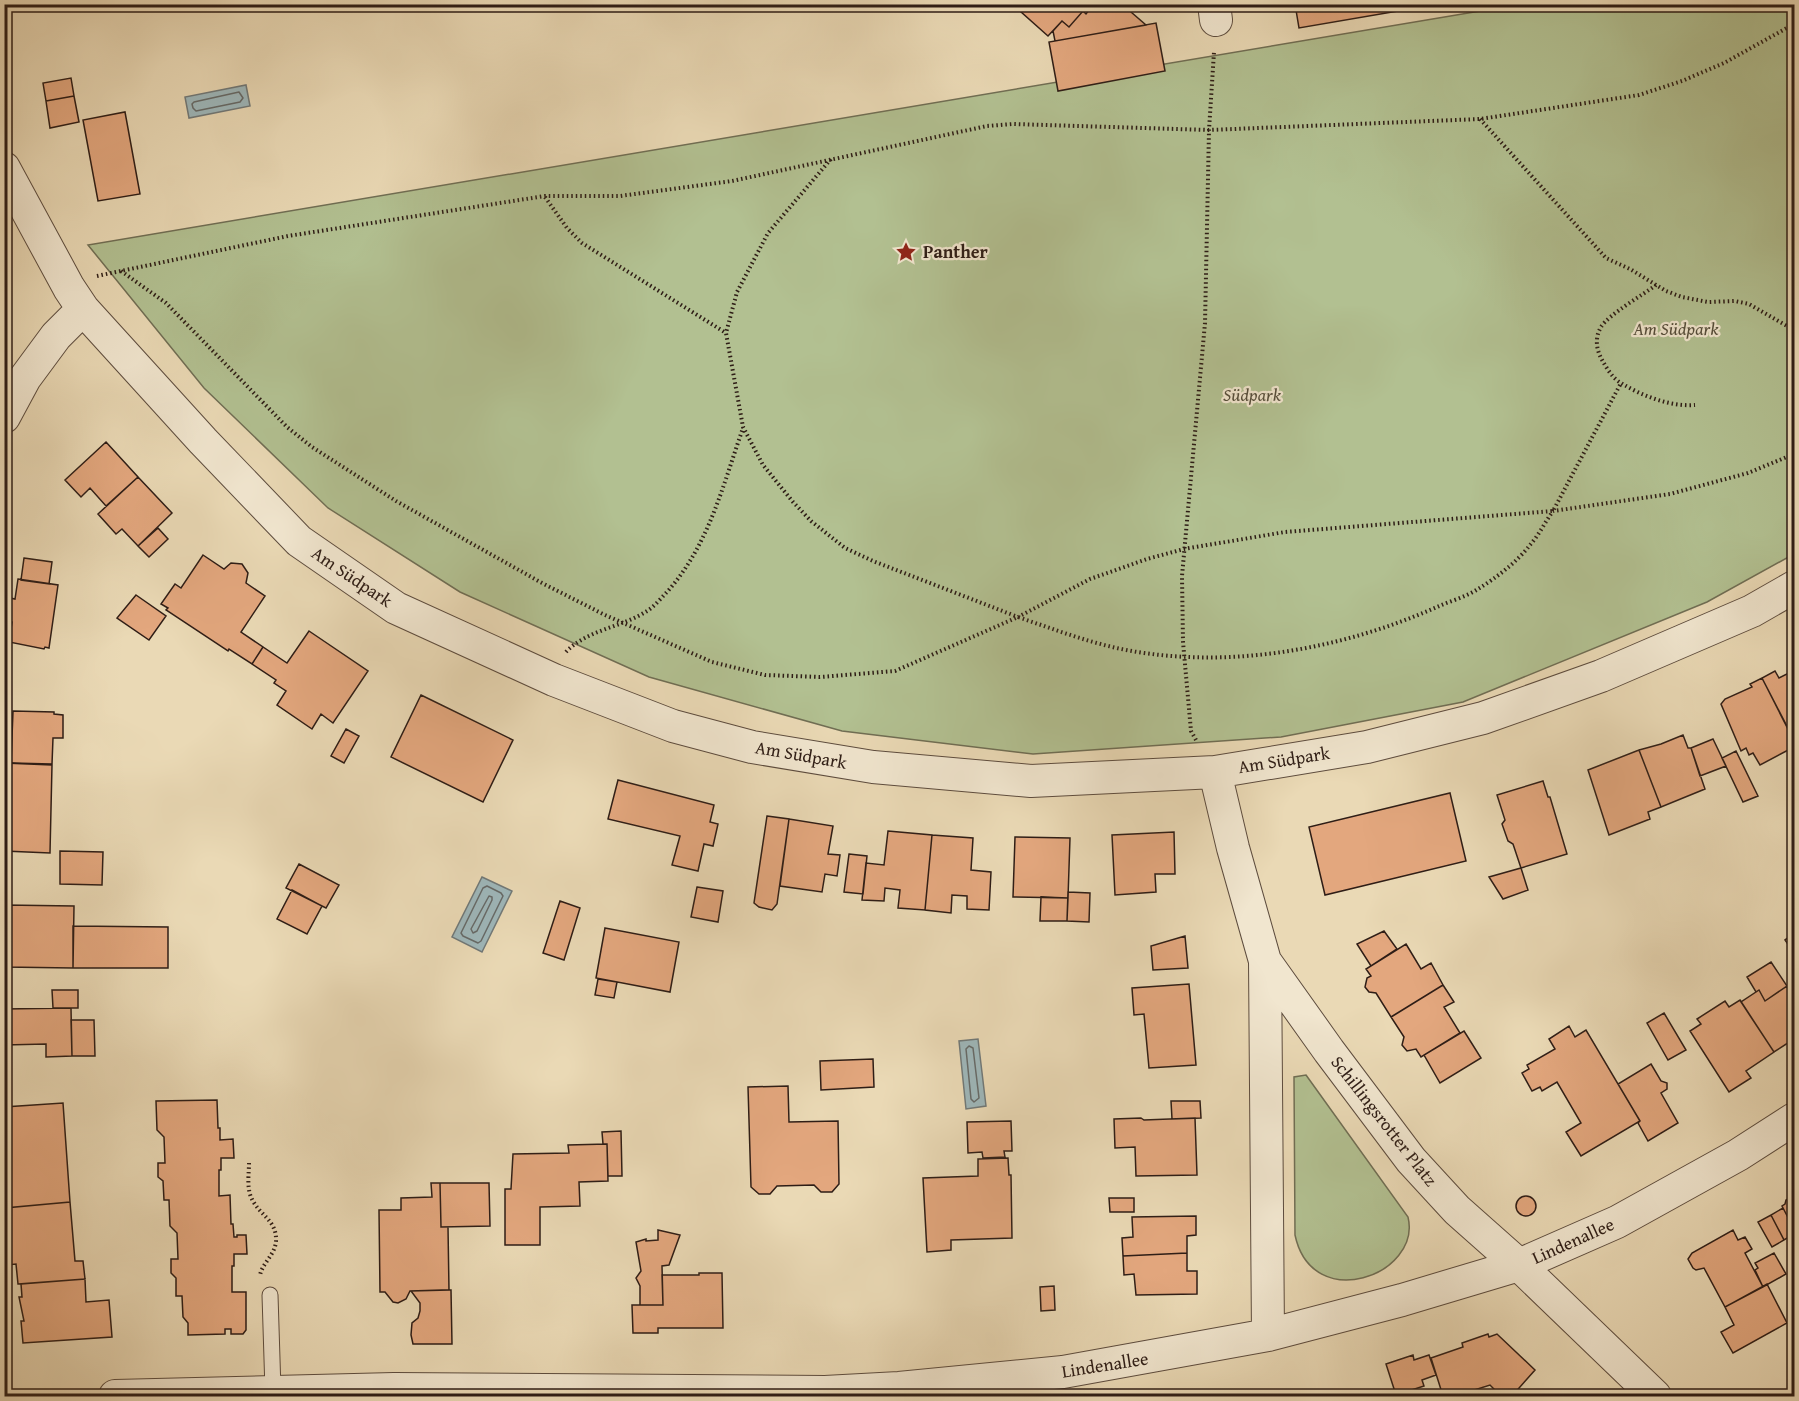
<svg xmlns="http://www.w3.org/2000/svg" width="1799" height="1401" font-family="'Gentium Book Plus',serif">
  <rect width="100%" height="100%" fill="#ead9b5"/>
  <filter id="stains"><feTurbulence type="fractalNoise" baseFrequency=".00333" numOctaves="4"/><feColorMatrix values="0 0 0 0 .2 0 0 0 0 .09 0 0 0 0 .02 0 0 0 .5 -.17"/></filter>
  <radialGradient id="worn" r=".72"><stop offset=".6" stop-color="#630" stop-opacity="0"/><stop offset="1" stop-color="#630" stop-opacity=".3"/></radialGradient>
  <!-- green -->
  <path fill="#b2c091" stroke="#706e54" stroke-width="1.5" d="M1516,5H1794V554L1707,602L1463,702L1281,737L1033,754L842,731L649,677L460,592L328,508L204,388L88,245Z
    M1306,1075L1408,1217C1422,1275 1312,1315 1295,1235L1294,1077Z"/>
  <!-- water -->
  <path fill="#9eb7ba" stroke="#717978" stroke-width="1.5" d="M246,85L250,106L189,118L185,97Z
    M482,877L512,891L482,952L452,937Z
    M978,1039L986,1106L966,1109L959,1041Z"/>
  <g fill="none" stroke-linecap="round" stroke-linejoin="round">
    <!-- shore -->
    <path stroke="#666a68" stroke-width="1.5" d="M239,92L243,98L240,102L196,111L193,108L192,104L194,102Z
      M487,886L501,893L503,896L481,941L478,943L463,936L461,933L483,888Z
      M489,896L492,897V900L477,931L473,933L471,929Z
      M969,1046L973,1048L979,1098L974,1102L971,1099L966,1049Z"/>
  </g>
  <!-- building -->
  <path fill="#e3a77e" stroke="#2e1d16" stroke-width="1.5" d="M1012,4H1094L1086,14L1083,11L1069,27L1062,21L1048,36Z
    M1094,4H1133L1131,12L1146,25L1055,41L1053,31L1062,21L1069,27L1083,11L1086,14Z
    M1295,4H1439L1299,28Z
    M1156,23L1165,71L1058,91L1049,42Z
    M71,78L74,96L46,101L43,83Z
    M74,96L79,122L50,128L46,101Z
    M125,112L140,194L98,201L83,120Z
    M106,442L138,477L106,506L90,488L81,497L65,480Z
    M138,477L172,513L138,546L122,529L116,534L98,514Z
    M158,528L168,539L149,557L138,546Z
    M203,555L224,569L231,563L242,564L248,573L246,583L265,596L241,632L263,647L252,664L229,649L228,651L166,610L168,608L161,604L175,584L181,588Z
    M24,558L52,562L49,584L21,580Z
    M18,579L58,585L49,648L45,647L44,649L9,642L12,622L7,621L10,598L15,599Z
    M136,595L166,616L149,640L117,618Z
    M309,631L368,671L333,723L321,714L312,729L277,705L286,691L274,683L276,680L252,664L263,647L287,663Z
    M1794,665V732L1791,734L1762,678L1775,671L1779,678L1791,672L1789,668Z
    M1762,678L1794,741V747L1760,765L1753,753L1749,755L1746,748L1741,751L1721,704L1725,699L1752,687L1750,684Z
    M421,695L513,740L483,802L391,757Z
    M13,711L54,712V714L63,715V738H53L52,764L11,763Z
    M346,729L359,736L344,763L331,756Z
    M1683,735L1688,748H1691L1705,789L1661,807L1639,750L1661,744Z
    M1713,739L1726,766L1700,776L1691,748Z
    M1639,750L1661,807L1648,812L1650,819L1609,835L1588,770Z
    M1736,751L1758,796L1743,802L1722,758Z
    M4,763L52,765L50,853L4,851Z
    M618,780L714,805L710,822L718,824L713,846L704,844L698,871L672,865L680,836L608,819Z
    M1543,781L1548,797H1550L1567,854L1521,868L1513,844L1508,841L1502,824L1505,820L1497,795Z
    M1450,793L1466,861L1325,895L1309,827Z
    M767,816L789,819L777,904L772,910L759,907L754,903Z
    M789,819L833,826L828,854L840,855L837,876L825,874L822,892L780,886Z
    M888,831L932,835L925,910L898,908L900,890L885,888L884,901L862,900L866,863L884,865Z
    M1174,832L1175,874H1155L1156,892L1115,895L1112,835Z
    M932,835L973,838L971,870L991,872L989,910L967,909V896L952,895L951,913L925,910Z
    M1015,837L1070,838L1068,898L1013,897Z
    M60,851L103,852L102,885L60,884Z
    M849,854L867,856L863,894L844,892Z
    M299,864L339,885L326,908L286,888Z
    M1521,868L1528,890L1503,899L1489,877Z
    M697,887L723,891L718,922L691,917Z
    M292,890L322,906L307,934L277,919Z
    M1068,892L1090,893L1089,922L1067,921Z
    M1041,897L1068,898L1067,921H1040Z
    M560,901L580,908L564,960L543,953Z
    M4,905L74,906L73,968L4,967Z
    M73,926L168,927V968H73Z
    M605,928L679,942L670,992L596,978Z
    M1384,931L1397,949L1371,966L1357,944Z
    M1794,933V953L1785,940Z
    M1185,936L1188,968L1153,970L1151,946Z
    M1406,944L1421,969L1431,963L1443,985L1391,1017L1376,993L1369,992L1365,987L1367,978L1371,976L1366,969Z
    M1771,962L1787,986L1765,1001L1759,990L1756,992L1747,977Z
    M598,979L617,982L614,998L595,995Z
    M1189,984L1196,1065L1149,1068L1144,1014L1134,1015L1132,988Z
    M1443,985L1454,1002L1444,1007L1460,1033L1421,1057L1416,1049L1407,1051L1402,1045L1404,1037L1391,1017Z
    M1787,986L1794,998V1039L1774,1052L1741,1002L1759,990L1765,1001Z
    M52,990H78V1008H53Z
    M1740,1000L1774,1052L1746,1071L1751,1078L1729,1092L1690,1031L1701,1024L1697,1019L1725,1001L1729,1007Z
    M71,1008L72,1056L46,1057V1044L4,1045V1009Z
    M1664,1013L1686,1050L1668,1060L1647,1023Z
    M71,1020H94L95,1056H72Z
    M1569,1026L1575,1037L1586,1030L1640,1121L1581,1156L1566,1132L1581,1123L1557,1082L1542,1091L1540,1087L1532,1091L1522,1073L1529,1069L1527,1065L1555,1049L1549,1039Z
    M1464,1031L1481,1058L1440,1083L1424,1055Z
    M873,1059L874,1087L821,1090L820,1061Z
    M1651,1064L1661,1081L1667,1083V1089L1661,1093L1678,1123L1648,1141L1638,1123L1640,1121L1618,1084Z
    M788,1086L789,1122L838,1121L839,1184L832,1192H821L814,1185L777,1186L770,1194H759L751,1187L748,1087Z
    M217,1100L218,1128H220V1140L233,1139L234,1158H221V1170H219V1196L230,1195L231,1224H233L234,1237H237V1235H246L247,1254H234V1266H232V1292H246V1330L243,1334H231V1329H225V1334L188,1335V1323L183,1317L182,1296H176V1278L171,1273V1259H178L177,1233L170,1226L169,1200H164L163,1181L158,1177V1163H165L164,1137L157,1130L156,1101Z
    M1171,1101H1200L1201,1118L1172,1119Z
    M63,1103L70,1202L4,1208V1107Z
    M1141,1118L1144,1120L1195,1118L1197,1175L1136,1176L1135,1147L1115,1148L1114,1119Z
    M1011,1121L1012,1151H1004L1005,1157L983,1158L982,1152L968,1153L967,1122Z
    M621,1131L622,1176H608L607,1144H603L602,1132Z
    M607,1144L608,1181L579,1182L580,1206L540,1207V1245H505V1189H511L513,1154L569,1153L568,1145Z
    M1008,1158L1009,1175H1011L1012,1238L951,1240V1250L927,1252L923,1178L978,1176V1159Z
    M431,1183H440L441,1227H448L449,1290L410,1291L406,1299L398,1303L393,1302L385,1292H380L379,1210H401V1198L432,1197Z
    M440,1183H489L490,1226L441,1227Z
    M1793,1196L1794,1197V1229L1782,1206L1785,1204L1786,1200Z
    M1516 1206a10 10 0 1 1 20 0a10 10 0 1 1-20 0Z
    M1109,1198H1134V1212H1110Z
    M70,1202L75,1261H83L85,1279L18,1284L16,1264L7,1265L5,1208Z
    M1783,1208L1794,1229V1234L1784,1240L1771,1215Z
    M1771,1215L1784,1240L1772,1247L1758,1222Z
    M1196,1216V1235L1187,1236V1253L1123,1256L1122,1238L1133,1237L1132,1217Z
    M658,1230L680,1235L669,1265L662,1266L663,1305H640V1286L636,1278L641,1271L636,1242L646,1239V1241L658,1240Z
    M1733,1230L1738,1240L1745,1237L1752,1249L1745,1253L1763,1287L1725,1307L1704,1268L1696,1270L1693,1268L1688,1259L1692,1253Z
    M1187,1253V1271H1197V1294L1136,1295L1134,1274L1124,1275L1123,1256Z
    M1774,1253L1786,1274L1763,1287L1755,1270L1758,1268L1755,1263Z
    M699,1273H722L723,1328H658V1333H633L632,1305H663L662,1275H699Z
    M85,1279L86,1302L109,1300L112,1337L23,1343L21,1321H24L19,1297H22L21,1284Z
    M1767,1284L1787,1323L1733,1353L1721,1332L1734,1325L1725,1307Z
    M1054,1286L1055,1310L1041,1311L1040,1287Z
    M442,1290H451L452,1344H413L411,1335L412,1323L418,1318L420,1311V1303L411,1291Z
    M1488,1334L1489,1337L1497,1334L1535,1370L1512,1396H1501L1490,1385L1455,1396H1443L1431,1358L1463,1347L1462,1343Z
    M1413,1355L1414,1360L1429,1355L1436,1375L1422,1380L1424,1386L1396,1395L1386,1364Z"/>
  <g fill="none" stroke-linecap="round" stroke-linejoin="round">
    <!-- lane casing -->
    <g stroke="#5d4c3e" stroke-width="17">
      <path id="lane" d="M270,1295L273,1391"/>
    </g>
    <!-- street casing -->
    <g stroke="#5d4c3e" stroke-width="34">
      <path id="street" d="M1214,4L1216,20
        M4,168L69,288L83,309L203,441L299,541L396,608L554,680L673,726L752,747L873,767L1031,781L1215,772L1367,747L1483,718L1601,676L1752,611L1794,587
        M4,417L25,378L56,336L83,309
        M1215,772L1233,848L1265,961L1329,1051L1411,1160L1457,1210L1519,1265L1655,1396
        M1265,961L1268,1335
        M115,1396L394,1389L825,1392L899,1388L1063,1372L1268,1335L1402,1300L1519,1265L1617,1222L1738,1155L1794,1119"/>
    </g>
    <!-- path -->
    <path stroke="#2e1d16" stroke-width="4" stroke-dasharray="1.5 3" stroke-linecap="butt" d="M1480,119L1606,258L1630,269L1666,291L1682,297L1708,302L1735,301L1749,304L1794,330
      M831,159L768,233L737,292L726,333L743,427L763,465L793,502L811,521L845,548L873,561L1018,617L1090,579L1147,559L1184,549L1285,532L1553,511L1621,383
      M545,197L567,228L582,243L726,333
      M121,271L166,303L287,427L312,447L396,501L542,583L605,615L712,662L765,675L820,677L895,671L1018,617C1059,631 1100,647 1144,653C1243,667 1346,647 1437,607C1450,601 1466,597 1478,589C1496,578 1517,562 1530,545C1539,535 1545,522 1553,511L1670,494L1748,473L1794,454
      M97,276L288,236L545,196H620L732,181L987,126L1013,124L1209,130L1480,119L1639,95L1682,81L1724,63L1794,24
      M1656,285C1643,295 1609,314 1601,327C1595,337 1596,348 1601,358C1606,367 1612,378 1621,383C1642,396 1671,407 1695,405
      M566,652C586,630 623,627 647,611C655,606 661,598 667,592C709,545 723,485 743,428
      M1196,740L1191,731L1183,642L1182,576L1205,323L1209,130L1214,52
      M249,1163C249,1174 246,1190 253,1201C261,1216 277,1221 276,1241C275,1255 263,1262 260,1275"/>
    <!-- lane -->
    <use href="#lane" stroke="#f1e6cf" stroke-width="15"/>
    <!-- street -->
    <use href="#street" stroke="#f1e6cf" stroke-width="32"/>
  </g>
  <!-- icons -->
  <defs>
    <g id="sight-bare" transform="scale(1.62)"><path d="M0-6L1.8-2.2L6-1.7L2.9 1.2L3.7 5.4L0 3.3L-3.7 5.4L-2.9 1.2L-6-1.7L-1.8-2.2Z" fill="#8f2418" stroke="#f1e6cf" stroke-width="2.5" paint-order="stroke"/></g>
  </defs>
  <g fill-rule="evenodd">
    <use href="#sight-bare" x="906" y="252"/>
  </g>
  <g text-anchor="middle" stroke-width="4.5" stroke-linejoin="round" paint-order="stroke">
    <!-- poi labels -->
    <g font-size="18" font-weight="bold" fill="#2e1d16" stroke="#f1e6cf" text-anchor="start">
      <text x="923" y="258">Panther</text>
    </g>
    <!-- park labels -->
    <g font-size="18" font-style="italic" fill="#564e3b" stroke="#f1e6cf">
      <text x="1676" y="335">Am Südpark</text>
      <text x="1252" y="401">Südpark</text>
    </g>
    <!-- street labels -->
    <g font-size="18" fill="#2e1d16" stroke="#f1e6cf">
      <text transform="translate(352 577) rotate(34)" y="6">Am Südpark</text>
      <text transform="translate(801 755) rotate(10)" y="6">Am Südpark</text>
      <text transform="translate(1284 760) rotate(-9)" y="6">Am Südpark</text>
      <text transform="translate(1384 1121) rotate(52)" y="6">Schillingsrotter Platz</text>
      <text transform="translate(1573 1241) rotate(-24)" y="6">Lindenallee</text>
      <text transform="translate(1105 1365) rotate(-9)" y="6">Lindenallee</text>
    </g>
  </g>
  <!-- margin -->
  <rect width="1799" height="1401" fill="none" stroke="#ead9b5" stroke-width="24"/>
  <rect x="6" y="6" width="1787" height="1389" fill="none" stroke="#2e1d16" stroke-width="3"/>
  <rect x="12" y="12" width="1775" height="1377" fill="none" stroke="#2e1d16" stroke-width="1.5"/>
  <rect width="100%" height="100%" filter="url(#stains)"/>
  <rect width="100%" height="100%" fill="url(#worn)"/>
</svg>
